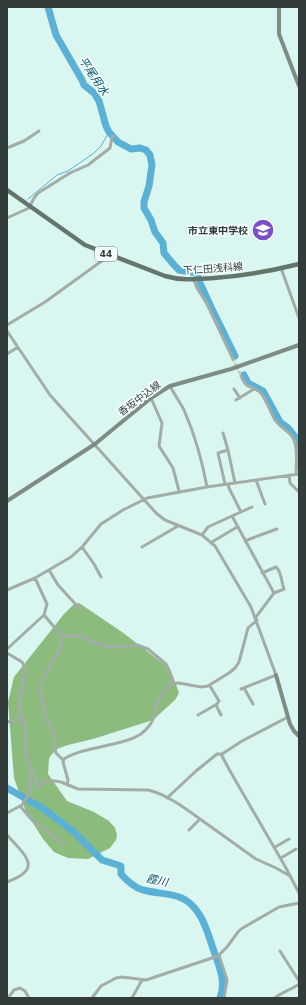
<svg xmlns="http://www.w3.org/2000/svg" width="306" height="1005" font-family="'DejaVu Sans','Noto Sans JP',sans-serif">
  <rect width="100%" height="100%" fill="#daf6f1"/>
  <!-- forest -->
  <path fill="#8cbb7e" d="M79,603L122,632L165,665L173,676L179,693L175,700L153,720L93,739L68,745L57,749L51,755L49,759L48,774L67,801L94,812L109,821L115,828L117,835L116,840L110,848L88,859L68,858L54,852L43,839L26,812L14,778L8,702L14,677L64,614L73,605Z"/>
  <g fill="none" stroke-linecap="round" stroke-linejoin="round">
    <!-- stream -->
    <path stroke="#5bb0d5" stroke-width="1" d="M28,199L57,175L68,171L94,153L101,146L109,132"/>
    <!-- river -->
    <path stroke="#5bb0d5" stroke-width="7" d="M48,7L56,35L82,80L84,85L94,93L99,101L106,126L109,132L118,142L131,149L140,148L146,150L150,155L152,165L149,186L144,202V208L151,220L155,232L163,243L164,253L174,265L179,270L196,273L198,277
      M200,283L211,307L235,356
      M244,375L248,383L263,391L280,422L288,428L296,438L298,445L299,466
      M7,788L44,809L74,832L102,860L121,866V874C127,881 133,887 143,890C165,896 184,890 199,914C207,926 210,941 215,954C220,969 226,982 220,998"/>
    <!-- street-tunnel -->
    <path stroke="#b8d1cd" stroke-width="3" stroke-dasharray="3 1.5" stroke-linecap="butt" d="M233,359L241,376"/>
    <!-- street -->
    <path stroke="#a3ada7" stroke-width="3" d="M7,148L24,141L39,131
      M7,218L29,208L34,198L38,193L70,173L88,165L110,148L112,137L114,136
      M281,268L299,318
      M194,280L197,288L207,304L233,359
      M7,325L45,302L110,255
      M7,331L50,395L156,513L165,520L202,535L215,546L251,607L276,675L241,689
      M7,354L18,347
      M241,376C247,391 252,384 261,393C267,401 270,411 275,420C279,426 286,430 291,435C299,445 296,462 296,474
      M170,386C174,394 180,402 184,410C195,435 202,460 207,487
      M234,389L240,398
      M151,398L162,423L159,446L173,468L179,491
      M236,400L254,389
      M223,433L228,450L218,453L225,484
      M228,450L235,483
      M289,475L290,483L299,492
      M256,480L265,504
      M228,484L229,488L241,512
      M252,507L232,516L274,593L256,617
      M202,535L208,527L232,516
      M245,541L263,534L277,529
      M212,542L237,527
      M82,547L94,564L101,577
      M142,547L178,526
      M49,570L58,585L80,609
      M262,573L276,567C282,572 281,582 284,589L274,593
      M7,590L35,578L71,557L82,547L101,524L123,510L147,498L207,487L299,474
      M44,615L61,635L66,636H82L91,641L105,646L114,647L137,645L148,649L166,664L170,672L172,683
      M61,635V647L46,673L39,689L43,701L45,717L48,723L53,730L56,753L63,760
      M7,649L44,615L47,604L35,578
      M7,653L22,662L25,668L19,708L25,726V753L31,768L30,787L29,794L22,805L7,813
      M244,688L253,704
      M216,705L221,715
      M198,715L217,704L219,701L210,686
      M7,722L22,719
      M222,754V756L230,771L286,868L299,893
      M31,768C36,773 33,782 38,786L48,780L61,782L78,789L148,790C166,794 185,808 200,819
      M67,785L68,780L63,762L64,759C84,746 120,747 141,734C146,730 152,723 154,717C156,714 155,711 155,708C156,704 166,687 169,684L179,683L201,687L208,686L229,673L235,668L239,662L248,628L257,620
      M167,798L196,771L217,754H222L242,741L288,717
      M20,806L32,820L63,844
      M189,830L200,819L256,859L276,868L290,876
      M7,835C25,855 44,869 7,882
      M275,847L289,839
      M281,858L296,849
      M280,951L299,981
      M219,955L227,980L224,998
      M8,998L14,990L20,988L25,991L29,998
      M92,998L101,986L116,978L122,977L146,980L218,956L227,947L238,932L241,929L279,907L299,903
      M132,998L142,980
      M275,998C282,992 291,990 299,984"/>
    <!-- secondary -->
    <path stroke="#7e8c84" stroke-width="4" d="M279,7V34L299,86
      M7,501L95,444L151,398L170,386L231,369L299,345
      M276,675L290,724L294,731L299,736"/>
    <!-- primary -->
    <path stroke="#64756c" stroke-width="4.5" d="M7,190L85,245L165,276C182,281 197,279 214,278C243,276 271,271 299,264"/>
  </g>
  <!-- icons -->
  <defs>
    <g id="school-disc" transform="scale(1.15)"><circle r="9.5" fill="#7a50c9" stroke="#f4fffd"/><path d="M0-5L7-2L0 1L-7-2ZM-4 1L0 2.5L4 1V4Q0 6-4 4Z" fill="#fff"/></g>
  </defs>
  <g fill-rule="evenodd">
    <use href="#school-disc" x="263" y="230"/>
  </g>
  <g text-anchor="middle" stroke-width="3.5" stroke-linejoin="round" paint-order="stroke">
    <!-- shield labels -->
    <rect fill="#f4fffd" stroke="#6c7775" stroke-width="1" x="95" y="247" width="22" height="14" rx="3"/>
    <g font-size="9" font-weight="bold" fill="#323d3b">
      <text x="106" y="257">44</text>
    </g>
    <!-- poi labels -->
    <g font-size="10" font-weight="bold" fill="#323d3b" stroke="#f4fffd" text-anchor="end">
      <text x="248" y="234">市立東中学校</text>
    </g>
    <!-- street labels -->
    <g font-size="10" fill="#323d3b" stroke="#f4fffd">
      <text transform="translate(213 268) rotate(-4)" y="4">下仁田浅科線</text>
      <text transform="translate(139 398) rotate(-37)" y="4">香坂中込線</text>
    </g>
    <!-- water labels -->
    <g font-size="11" font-style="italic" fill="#05506a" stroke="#f4fffd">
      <text transform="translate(94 76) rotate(56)" y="4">平尾用水</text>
      <text transform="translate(157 880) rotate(12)" y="4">霞川</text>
    </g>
  </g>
  <!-- border -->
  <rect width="306" height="1005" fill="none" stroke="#323d3b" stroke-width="16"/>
</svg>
